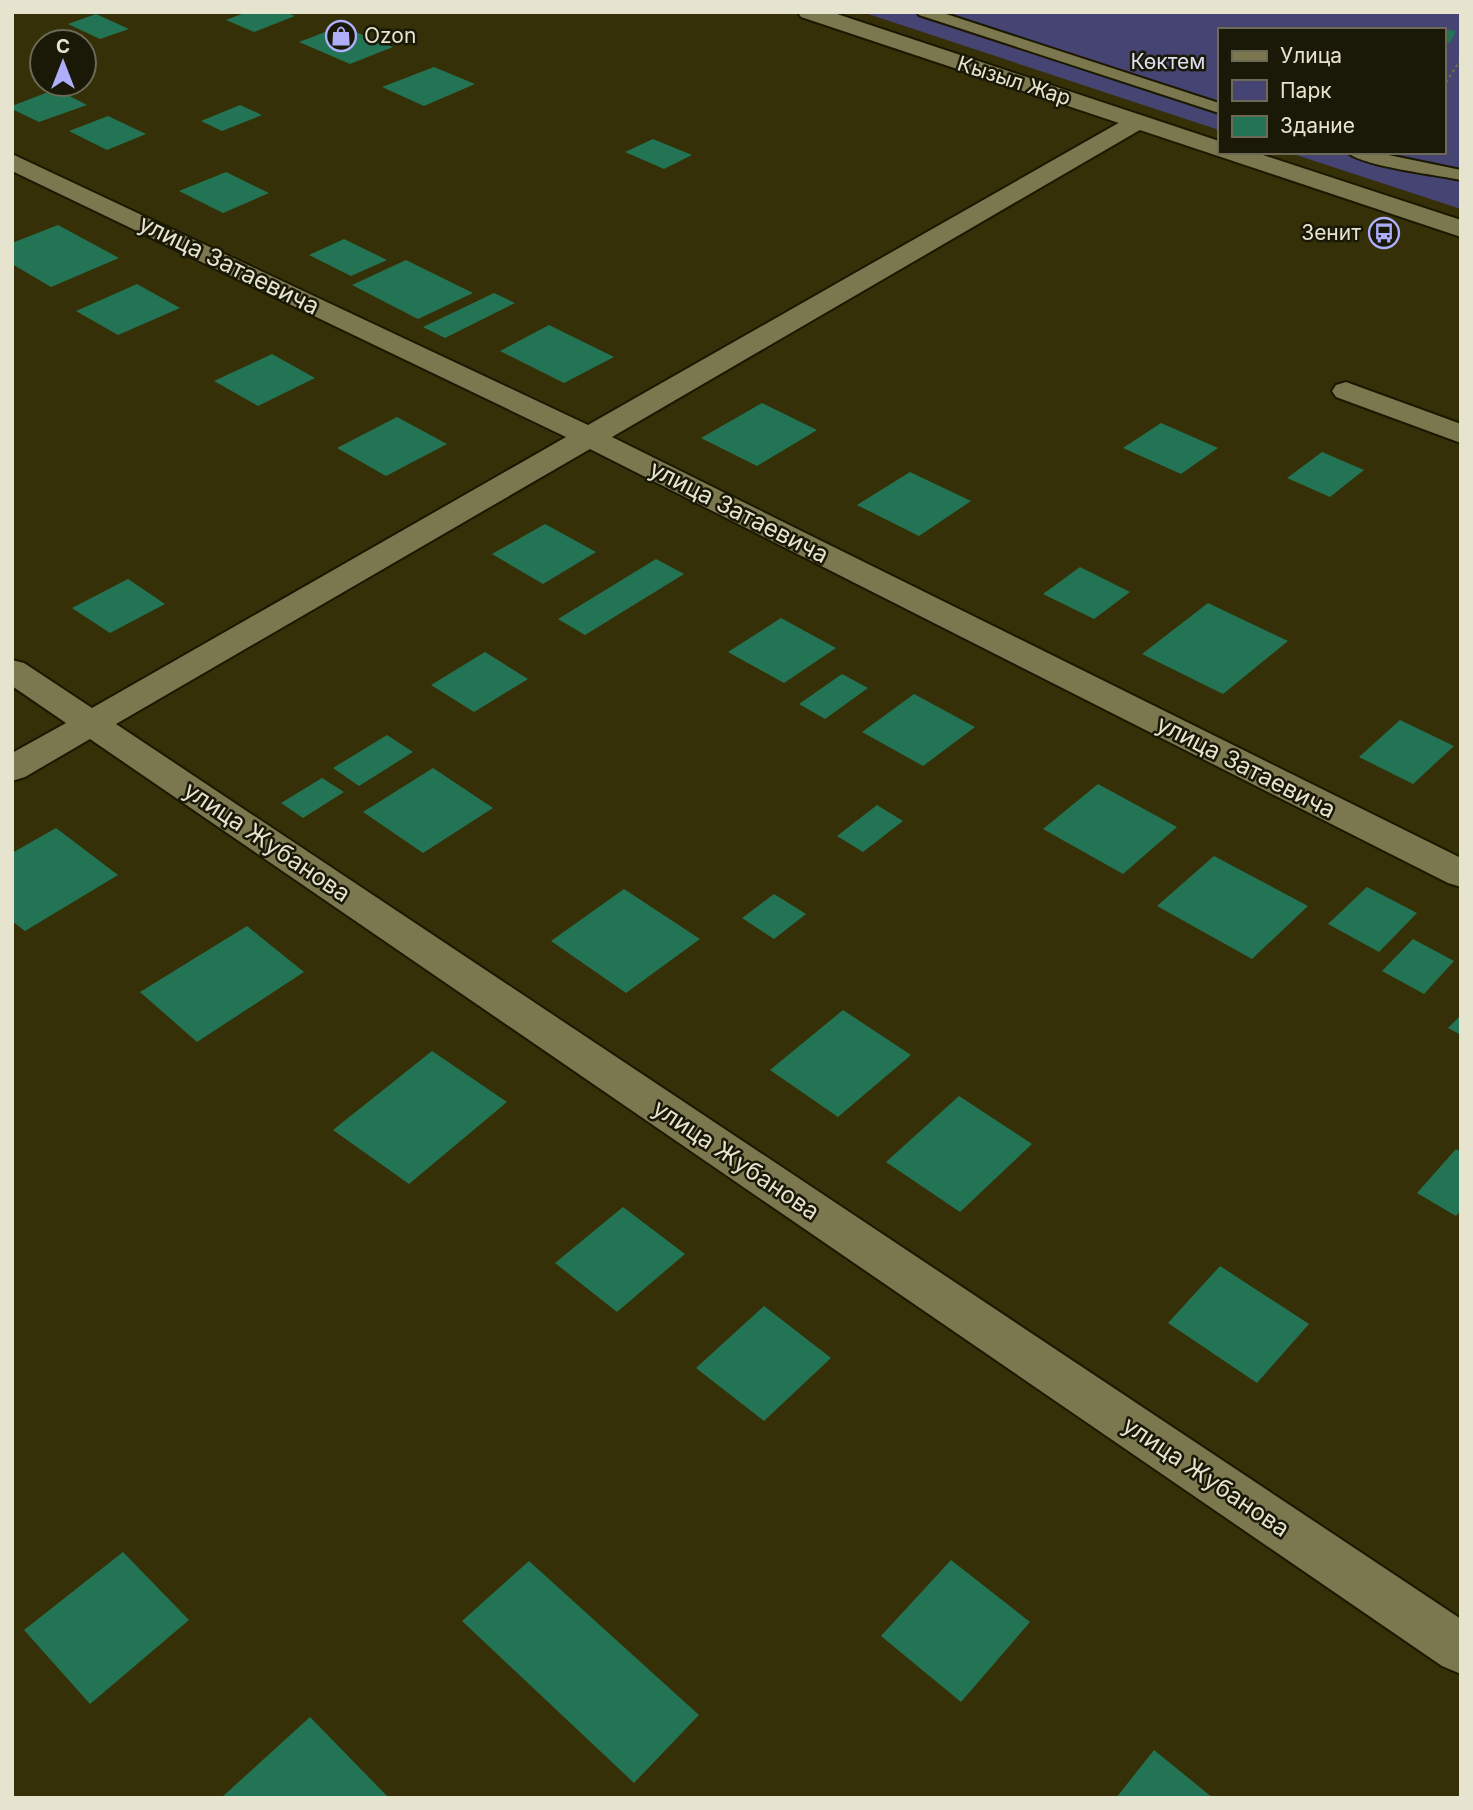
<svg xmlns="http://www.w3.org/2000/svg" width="1473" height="1810" font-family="Inter,sans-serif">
  <rect width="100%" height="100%" fill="#353007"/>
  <!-- green -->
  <path fill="#454472" d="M862,12H1461V209L1287,152H1443V30H1219V130Z"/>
  <!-- building -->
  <path fill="#237454" d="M247,12H285L295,16L254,32L226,20Z
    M96,14L129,29L100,39L68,24Z
    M341,26L393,47L350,64L299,42Z
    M1443,29L1456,31L1450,43L1443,42Z
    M434,67L475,84L424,106L382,87Z
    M56,89L87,105L39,122L12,109V106Z
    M240,105L262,115L222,131L201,121Z
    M108,116L146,134L107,150L69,131Z
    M653,139L692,155L664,169L625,152Z
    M226,172L269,193L223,213L179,191Z
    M58,225L119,258L51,287L12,264V243Z
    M344,239L387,260L351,276L309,255Z
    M406,260L473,293L418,319L352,285Z
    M137,284L180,308L118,335L76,311Z
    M494,293L515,303L445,338L423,327Z
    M549,325L614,357L564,383L500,351Z
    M272,354L315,378L258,406L214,381Z
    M762,403L817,430L757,466L701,438Z
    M397,417L447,444L386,476L337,448Z
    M1161,423L1218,448L1181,474L1123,448Z
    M1322,452L1364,470L1330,497L1287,478Z
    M910,472L971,501L919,536L857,505Z
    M545,524L596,552L543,584L492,554Z
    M656,559L684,574L585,635L558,619Z
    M1080,567L1130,592L1094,619L1043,594Z
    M128,579L165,604L110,633L72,608Z
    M1208,603L1288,641L1223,694L1142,654Z
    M781,618L836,648L784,683L728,652Z
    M485,652L528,679L474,712L431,685Z
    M842,674L868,688L825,719L799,704Z
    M914,694L975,727L923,766L862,732Z
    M1400,720L1454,746L1413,784L1359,757Z
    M387,735L413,752L359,786L333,768Z
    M433,768L493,808L423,853L363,812Z
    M322,778L344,792L303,818L281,803Z
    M1098,784L1177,827L1123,874L1043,829Z
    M877,805L903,821L863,852L837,836Z
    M56,828L118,875L25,931L12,921V853Z
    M1214,856L1308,906L1252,959L1157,906Z
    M1367,887L1417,913L1379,952L1328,924Z
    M624,889L700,939L626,993L551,941Z
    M774,894L806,914L774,939L742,918Z
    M247,926L304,972L197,1042L140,992Z
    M1413,939L1454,961L1424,994L1382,971Z
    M843,1010L911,1055L838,1117L770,1070Z
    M1461,1015V1035L1448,1028Z
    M432,1051L507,1102L409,1184L333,1130Z
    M959,1096L1032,1144L960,1212L886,1162Z
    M1456,1149L1461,1152V1210L1456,1216L1417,1193Z
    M623,1207L685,1254L617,1312L555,1263Z
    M1220,1266L1309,1324L1257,1383L1168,1323Z
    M764,1306L831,1358L764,1421L696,1368Z
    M123,1552L189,1620L90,1704L24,1630Z
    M951,1560L1030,1622L961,1702L881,1636Z
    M529,1561L699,1715L634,1783L462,1621Z
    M310,1717L389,1798H221Z
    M1154,1750L1213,1798H1116Z"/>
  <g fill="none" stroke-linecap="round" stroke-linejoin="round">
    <!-- lane casing -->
    <g stroke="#1b1800" stroke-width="4">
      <path id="lane" d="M917,12H940L1219,103V113L919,15Z
        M1347,152H1374L1461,170V180C1438,175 1360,166 1347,152Z"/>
    </g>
    <!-- street casing -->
    <g stroke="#1b1800" stroke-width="4">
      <path id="street" d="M1137,115L1145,117L1149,122L1145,127L612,437L1461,858V887L1448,883L590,449L116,724L1461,1619V1674L1442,1666L90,739L25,777L12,781V753L66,723L12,686V660L24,663L92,708L566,437L12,171V154L588,425L1129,117Z
        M1346,382L1461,424V443L1336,397L1332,391L1336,385Z"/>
    </g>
    <!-- secondary casing -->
    <g stroke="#1b1800" stroke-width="4">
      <path id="secondary" d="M798,12H831L1219,141V152H1254L1461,220V237L801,17Z"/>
    </g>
    <!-- path -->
    <path stroke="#6f6b48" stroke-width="2.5" stroke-dasharray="2.5 3.5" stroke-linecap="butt" d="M1443,87L1461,59"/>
    <!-- lane -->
    <use href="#lane" fill="#7b774e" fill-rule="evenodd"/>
    <!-- street -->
    <use href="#street" fill="#7b774e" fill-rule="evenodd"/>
    <!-- secondary -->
    <use href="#secondary" fill="#7b774e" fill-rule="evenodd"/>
  </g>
  <!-- icons -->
  <defs>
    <g id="shop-ring" transform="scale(1.575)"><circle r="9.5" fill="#1a1807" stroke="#aeaefb" stroke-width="1.5"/><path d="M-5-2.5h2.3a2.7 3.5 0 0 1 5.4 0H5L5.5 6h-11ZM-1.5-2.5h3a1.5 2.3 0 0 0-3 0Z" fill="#aeaefb"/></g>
    <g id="bus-ring" transform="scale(1.575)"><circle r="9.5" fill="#1a1807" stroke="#aeaefb" stroke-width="1.5"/><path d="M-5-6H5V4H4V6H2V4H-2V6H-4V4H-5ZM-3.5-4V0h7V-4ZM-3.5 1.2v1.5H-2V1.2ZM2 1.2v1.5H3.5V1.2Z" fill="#aeaefb"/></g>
  </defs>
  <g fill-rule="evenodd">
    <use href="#shop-ring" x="341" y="36"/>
    <use href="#bus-ring" x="1384" y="233"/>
  </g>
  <g text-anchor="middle" stroke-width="5" stroke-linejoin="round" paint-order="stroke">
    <!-- far-poi labels -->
    <g font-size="21" fill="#e6e4ce" stroke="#1a1807" text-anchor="start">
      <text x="364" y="43">Ozon</text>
      <text x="1361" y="240" text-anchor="end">Зенит</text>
    </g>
    <!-- far-park labels -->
    <g font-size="21" fill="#dddef1" stroke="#1a1807">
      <text x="1168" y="69">Көктем</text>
    </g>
    <!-- far-street labels -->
    <g font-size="21" fill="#e6e4ce" stroke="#1a1807">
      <text transform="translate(1014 81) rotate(18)" y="7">Кызыл Жар</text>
    </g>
    <!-- street labels -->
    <g font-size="24" fill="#e6e4ce" stroke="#1a1807">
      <text transform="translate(229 265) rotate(26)" y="8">улица Затаевича</text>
      <text transform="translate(739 512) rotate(27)" y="8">улица Затаевича</text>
      <text transform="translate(1246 767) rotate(27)" y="8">улица Затаевича</text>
      <text transform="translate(267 842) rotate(34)" y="8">улица Жубанова</text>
      <text transform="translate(736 1160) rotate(34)" y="8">улица Жубанова</text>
      <text transform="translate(1206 1477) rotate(34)" y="8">улица Жубанова</text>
    </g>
  </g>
  <!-- border -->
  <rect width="1473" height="1810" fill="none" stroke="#e6e4ce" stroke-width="28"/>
  <!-- legend -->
  <rect x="1218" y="28" width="228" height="126" fill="#1a1807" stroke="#6c6a57" stroke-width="2"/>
  <rect x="1232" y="51" width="35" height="10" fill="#7b774e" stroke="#6c6a57" stroke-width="2"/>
  <text x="1280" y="63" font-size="21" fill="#e6e4ce">Улица</text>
  <rect x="1232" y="80" width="35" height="21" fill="#454472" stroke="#6c6a57" stroke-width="2"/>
  <text x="1280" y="98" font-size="21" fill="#e6e4ce">Парк</text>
  <rect x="1232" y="116" width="35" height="21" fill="#237454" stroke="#6c6a57" stroke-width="2"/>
  <text x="1280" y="133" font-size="21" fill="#e6e4ce">Здание</text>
  <!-- north arrow -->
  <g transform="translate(63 63)"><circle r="33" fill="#1a1807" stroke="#6c6a57" stroke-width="2"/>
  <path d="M0-5L12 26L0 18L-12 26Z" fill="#aeaefb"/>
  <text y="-10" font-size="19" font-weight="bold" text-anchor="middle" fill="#e6e4ce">С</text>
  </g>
</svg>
